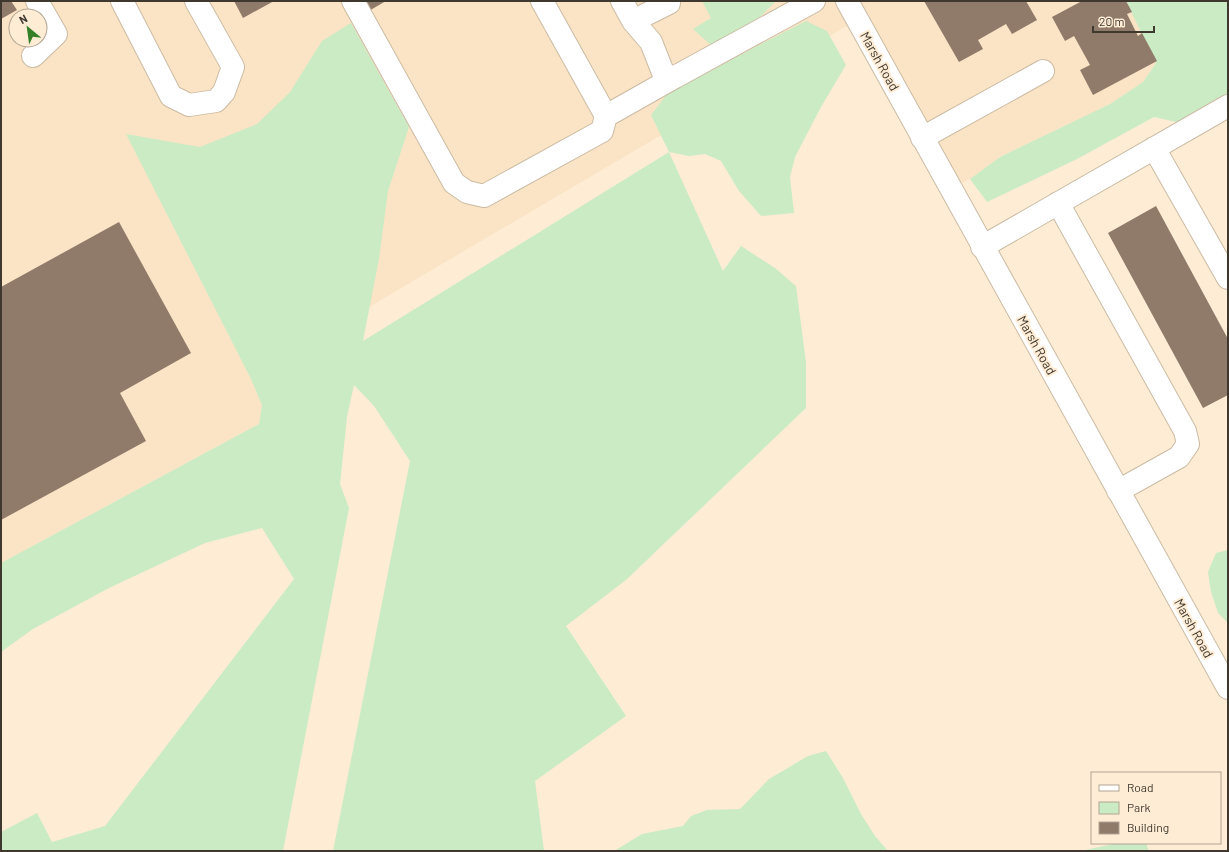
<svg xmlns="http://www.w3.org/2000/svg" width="1229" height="852" font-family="Barlow,sans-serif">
  <rect width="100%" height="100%" fill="#feecd5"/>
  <!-- built -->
  <path fill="#fae4c5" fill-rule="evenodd" d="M1,1H840L853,24L843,28L250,377L262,405L259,424L1,563ZM16,16H40V40H16Z
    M847,1H1127L1157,61L1143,82L1110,104L1000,157L970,179L950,189Z"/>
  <!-- green -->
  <path fill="#cbebc5" d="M702,1H776L759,18L714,48L693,29L711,18Z
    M1126,1H1228V99L1225,102L1176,122L1154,117L1077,159L987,202L970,179L1000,157L1110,104L1143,82L1156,63Z
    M806,21L827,31L846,65L821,107L795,157L790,177L794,213L761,216L739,191L721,161L705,154L689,156L669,152L723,271L741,246L775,268L796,286L806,362V408L626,580L566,626L626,716L535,781L544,851H333L410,461L374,406L354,385L347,417L340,484L349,508L283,851H1V832L37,813L52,842L105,826L294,579L262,528L205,543L109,588L33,629L1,652V563L259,424L262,405L250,377L126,134L200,147L257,124L290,92L322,41L351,23L409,127L388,191L379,259L363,341L669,152L651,115L667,94L759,45Z
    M1228,550V623L1218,613L1211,592L1208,572L1216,553Z
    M826,751L843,778L861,814L875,836L888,851H614L642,834L683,826L691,816L707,810L740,809L769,779L808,756Z
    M1118,843H1146L1149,851H1080Z"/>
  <!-- building -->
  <path fill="#907a6a" d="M1,1H11L17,10L1,19Z
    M234,1H274L243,18Z
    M361,1H386L367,12Z
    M924,1H1026L1037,20L1012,34L1006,24L978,40L983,49L959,62Z
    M1082,1H1126L1132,12L1127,14L1138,36L1142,33L1157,61L1093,95L1080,70L1090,65L1074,36L1065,41L1052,17Z
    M1156,206L1228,339V395L1203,408L1108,233Z
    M119,222L191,353L120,393L146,441L1,520V287Z"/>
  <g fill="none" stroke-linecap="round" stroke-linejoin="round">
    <!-- minor casing -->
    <g stroke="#cbbba4" stroke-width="24">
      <path id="minor" d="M122,1L171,96L189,105L216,101L224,92L233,67L196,1
        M353,1L454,183L467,192L484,196L602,131L606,116L542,1
        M622,1L633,21L651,42L664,75L675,77L814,1
        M847,1L1228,688
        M633,21L669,3V1
        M33,56L56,34L37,1
        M606,116L675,77
        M922,138L1043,71
        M1154,148L1228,278
        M1058,203L1185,431L1188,444L1179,457L1118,491
        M982,247L1228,106"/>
    </g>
    <!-- minor -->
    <use href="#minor" stroke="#fff" stroke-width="22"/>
  </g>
  <g text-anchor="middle" stroke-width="4" stroke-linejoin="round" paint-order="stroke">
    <!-- street labels -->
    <g font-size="13" fill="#3f382f" stroke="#feecd5">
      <text transform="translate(880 61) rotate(61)" y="5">Marsh Road</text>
      <text transform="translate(1037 345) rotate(61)" y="5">Marsh Road</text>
      <text transform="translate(1194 628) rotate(61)" y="5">Marsh Road</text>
    </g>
  </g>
  <!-- border -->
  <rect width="1229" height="852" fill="none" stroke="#3f382f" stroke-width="4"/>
  <!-- legend -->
  <rect x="1091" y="772" width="130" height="72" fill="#feecd5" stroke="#b2a493"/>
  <rect x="1099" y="785" width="20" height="6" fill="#ffffff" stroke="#b2a493"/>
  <text x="1127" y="792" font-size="12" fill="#3f382f">Road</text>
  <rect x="1099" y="802" width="20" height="12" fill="#cbebc5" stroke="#b2a493"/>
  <text x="1127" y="812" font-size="12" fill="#3f382f">Park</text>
  <rect x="1099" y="822" width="20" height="12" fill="#907a6a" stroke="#b2a493"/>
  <text x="1127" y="832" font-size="12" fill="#3f382f">Building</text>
  <!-- north arrow -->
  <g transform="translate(28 28) rotate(331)"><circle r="19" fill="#feecd5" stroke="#b2a493"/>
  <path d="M0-3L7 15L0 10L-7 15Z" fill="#357f27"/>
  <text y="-6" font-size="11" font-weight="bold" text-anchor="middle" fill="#3f382f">N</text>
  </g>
  <!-- scale -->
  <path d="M1093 26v6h61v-6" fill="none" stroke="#3f382f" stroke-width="2"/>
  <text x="1099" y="26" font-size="12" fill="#3f382f" stroke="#feecd5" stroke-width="3" paint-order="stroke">20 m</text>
</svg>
